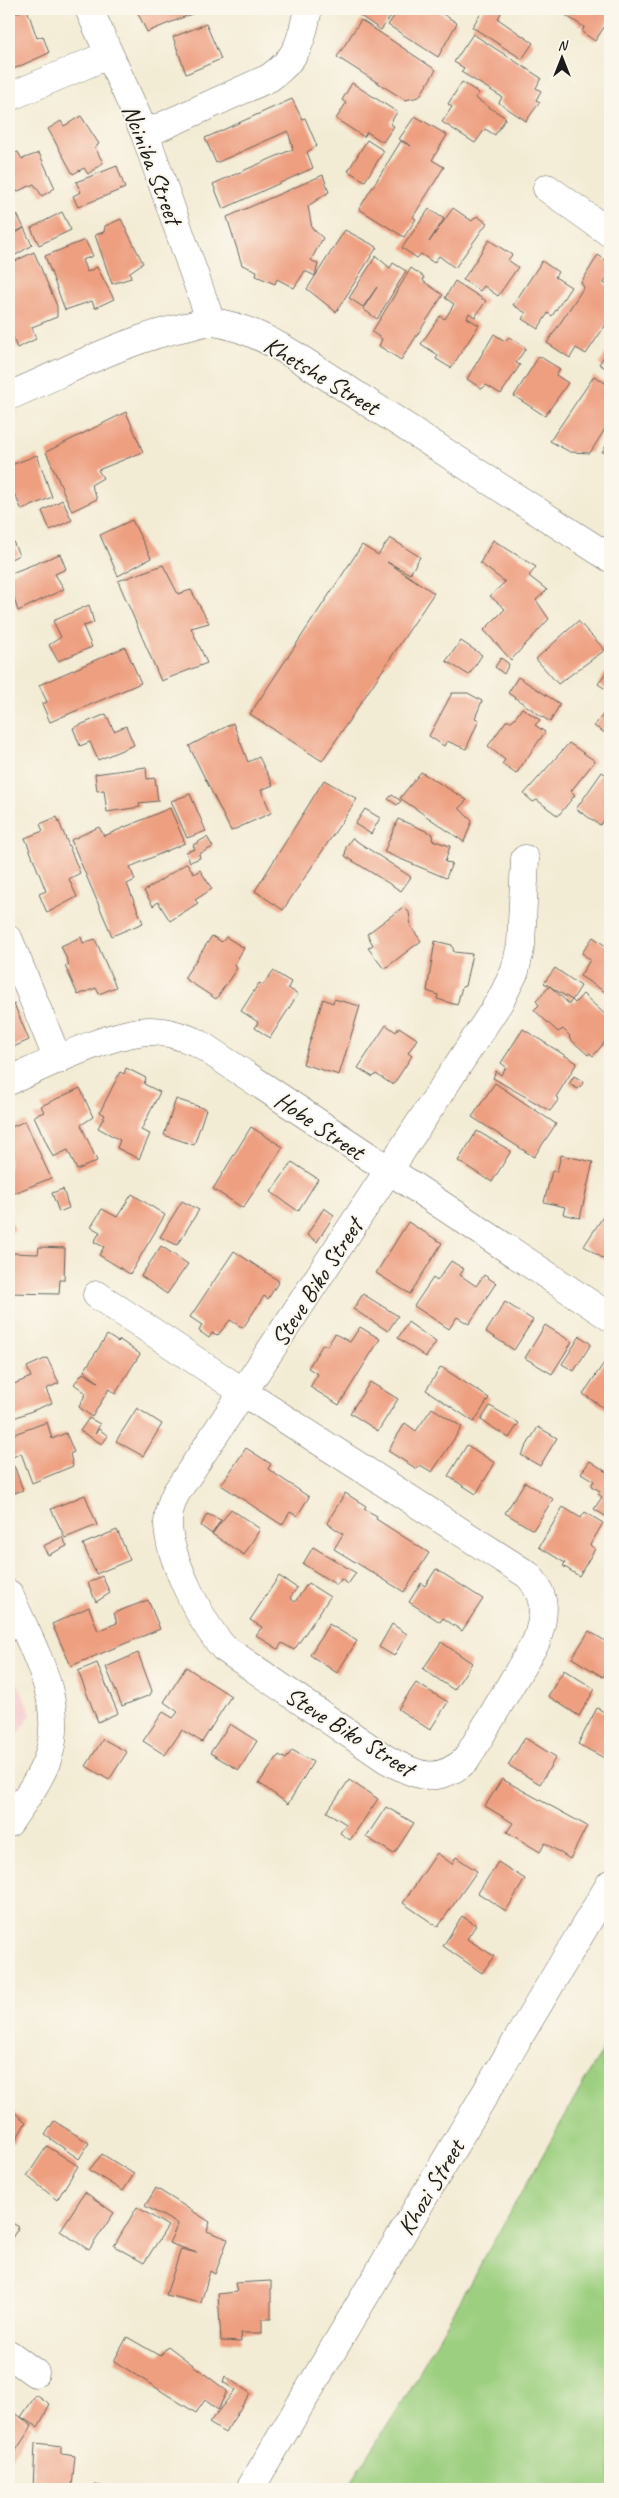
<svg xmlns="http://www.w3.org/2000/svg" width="619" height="2498" font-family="Caveat,sans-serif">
  <rect width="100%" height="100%" fill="#fbf7ec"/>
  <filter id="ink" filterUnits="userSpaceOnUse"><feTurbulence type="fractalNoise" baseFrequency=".02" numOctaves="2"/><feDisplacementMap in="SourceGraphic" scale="10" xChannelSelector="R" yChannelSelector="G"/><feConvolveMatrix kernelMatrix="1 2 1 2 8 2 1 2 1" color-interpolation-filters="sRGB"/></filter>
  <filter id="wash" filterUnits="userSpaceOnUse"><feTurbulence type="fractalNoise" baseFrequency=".0096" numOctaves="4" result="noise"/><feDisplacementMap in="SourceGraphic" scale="20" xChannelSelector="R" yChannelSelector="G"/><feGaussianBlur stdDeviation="1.12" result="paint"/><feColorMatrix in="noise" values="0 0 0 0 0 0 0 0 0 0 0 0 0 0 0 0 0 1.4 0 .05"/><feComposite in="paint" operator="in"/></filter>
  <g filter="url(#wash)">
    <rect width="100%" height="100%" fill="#f3ecd5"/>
    <!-- built -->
    <path fill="#f7cfd0" d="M9,1662L31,1714L9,1750Z"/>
    <!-- green -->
    <path fill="#9ccf7f" stroke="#5c764e" d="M610,2043V2489H347L401,2404L606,2044Z"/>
    <g id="blocks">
      <!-- building -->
      <path fill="#ee9f80" d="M27,9L37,38L43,36L49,53L9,71V16Z
        M136,9H204L147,32Z
        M359,9H396L381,30L356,13Z
        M399,9H435L457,23L438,57L388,25Z
        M484,9H503L498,19L533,43L522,59L472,27Z
        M570,9H610V18L595,41L582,32L584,27L565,15Z
        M361,20L436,70L419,97L405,100L337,57Z
        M206,24L221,59L186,74L173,37Z
        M473,34L541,78L536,88L541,91L536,100L540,102L526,121L499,103L502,97L461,72L464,68L454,62Z
        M462,82L479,93L475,98L506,118L495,135L485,129L475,143L442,122L452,107L448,104Z
        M352,83L397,112L390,124L394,126L383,142L367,132L364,137L336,119L346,103L342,100Z
        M292,99L302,119L305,118L317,146L307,152L313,168L223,209L213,184L293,149L288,131L216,163L205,138Z
        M81,116L99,144L95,147L103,163L88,174L84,168L73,174L48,129L61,121L64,126Z
        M415,116L447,135L432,160L444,167L413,217L416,219L404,237L359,209L401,141L411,146L399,139Z
        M367,140L384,151L365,181L348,171Z
        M18,152L22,159L39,153L55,188L42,196L34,184L16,192L9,170V156Z
        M117,166L125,188L78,207L73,196L81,192L76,182Z
        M323,175L329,192L308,206L312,228L323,238L311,260L318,264L315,276L305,271L294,288L277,279L275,284L256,276L257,271L242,265L227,217Z
        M453,208L472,221L477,216L487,223L455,268L439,256L434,263L421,254L417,258L402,248L429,209L444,219L429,242Z
        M62,212L71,230L39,245L31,228Z
        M17,214L24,228L9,235V218Z
        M121,219L143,263L130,272L131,278L112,284L95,235L104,232L105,226Z
        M24,228L32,245L16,255L13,250L9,252V237Z
        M345,230L377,247L336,312L307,289Z
        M85,240L93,256L82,260L87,272L97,267L114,299L95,308L92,301L65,310L45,256Z
        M489,240L512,255L508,260L518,267L498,296L484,286L480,291L463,280Z
        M34,252L57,306V317L32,327L36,339L17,348L9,328V257L10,256L13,262Z
        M598,255L610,263V271L604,283L610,287V327L605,326L586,354L576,348L570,358L547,343L584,287L581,283Z
        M376,256L390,268L393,263L406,271L377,319L363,309L377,287L363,307L349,298Z
        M542,261L558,272L555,277L571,287L552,316L548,313L538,329L522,319L526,313L513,305Z
        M411,268L424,277L423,281L443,295L401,360L379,346L382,339L372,332Z
        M455,281L486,301L475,317L469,313L467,318L479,325L451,368L436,359L438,355L421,344L440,316L445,319L454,304L445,298Z
        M494,334L505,341L509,337L526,348L516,363L520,365L501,394L486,385L482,389L467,379Z
        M610,347V371L599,364Z
        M539,356L560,369L556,375L568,383L545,416L514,396Z
        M594,376L610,386V421L590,453L570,452L550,441Z
        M126,412L143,452L98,470L103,478L91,485L97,499L72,511L46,452Z
        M610,440V452H602Z
        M37,455L52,497L22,510L15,495L9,498V466Z
        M62,500L72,520L50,530L42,511Z
        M132,520L151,558L118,576L100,535Z
        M11,537L19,555L9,560V538Z
        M390,538L420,557L410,574L387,562L434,593L322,761L250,714L362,545L378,555Z
        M493,540L536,567L529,576L547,590L536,600L549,619L511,660L484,630L505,609L490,596L505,582L480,563Z
        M60,554L66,569L55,574L64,589L18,611L13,595L9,598V574Z
        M163,565L178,594L191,590L209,623L191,628L207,663L161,681L118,581Z
        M89,605L94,623L83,626L92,647L58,661L49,645L61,637L53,621Z
        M578,621L605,650L558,684L536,659Z
        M461,641L482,655L469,675L446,661Z
        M125,647L141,683L50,722L42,704L47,702L39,685Z
        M501,658L509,664L504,674L495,667Z
        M610,666V692L598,684Z
        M518,677L560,704L550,722L508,693Z
        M452,693H468L482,701L475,718L479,720L466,749L447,741L444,746L429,736Z
        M522,708L540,720L535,725L545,732L516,774L502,764L505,760L488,746L506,721H511L515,718Z
        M606,711L610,714V736L594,726Z
        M106,714L114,731L126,726L134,745L98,760L90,742L80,746L73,728Z
        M233,723L248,762L259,757L273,785L261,790L271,813L231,831L189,746Z
        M569,743L595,761L571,791L575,795L558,816L537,800L533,802L524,794Z
        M610,748V759L606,756Z
        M146,767L147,779L155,778L158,801L139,803L140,807L107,812L104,790L97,791L95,774Z
        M421,772L467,800L459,808L472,821L464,842L400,798Z
        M602,772L610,777V824L604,820L600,825L576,809Z
        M324,780L357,799L283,910L255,891Z
        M190,794L206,831L187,838L171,801Z
        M392,795L401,801L397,805L388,799Z
        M170,808L185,843L130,867L135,880L127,884L143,923L112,936L71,840L99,827L104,836Z
        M365,809L380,818L371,834L355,824Z
        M57,817L80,873L69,879L77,897L47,913L39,894L46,891L25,838L43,831L40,824Z
        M398,819L433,834L432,840L450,846L445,862L452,863L446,878L384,852Z
        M207,837L213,847L199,854L200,858L190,862L186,852L195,849L193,845Z
        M352,838L411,877L401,891L345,856L346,847Z
        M187,863L194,874L200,870L212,889L195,900L198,903L170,921L158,902L153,906L144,891Z
        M403,907L409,912L411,927L421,941L384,969L368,948L373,945L367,934Z
        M212,936L222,942L226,937L244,948L234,965L237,968L216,999L184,978Z
        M81,937L83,943L95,939L116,987L99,994L96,988L78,995L65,966L69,964L61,946Z
        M593,937L610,949V995L580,976L590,960L582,953Z
        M435,941L452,945L454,952L472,954L465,986L462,987L457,1005L437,999L438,995L427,991Z
        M555,968L581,986L572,1000L544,983Z
        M273,971L291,982L288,988L298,994L270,1038L255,1028L258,1022L241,1011L259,983L263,985Z
        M550,986L569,1004L572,1000L575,1003L583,994L610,1019V1036L593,1056L590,1053L588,1055L569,1038L570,1036L563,1029L558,1032L534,1010L539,1005L536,1001Z
        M323,999L333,1003L334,999L360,1006L339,1075L303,1064Z
        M14,1004L29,1040L9,1049V1006Z
        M386,1025L396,1032L399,1027L417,1039L408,1053L412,1056L393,1085L376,1074L373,1077L358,1068Z
        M523,1029L577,1063L556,1097L559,1099L550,1111L493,1078L496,1071L501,1075L506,1067L501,1063Z
        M11,1050L16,1062L9,1065V1051Z
        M126,1068L146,1078L144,1084L160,1092L141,1130L150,1134L139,1159L117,1148L120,1140L98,1128L105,1115L100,1112L120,1072L124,1074Z
        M574,1076L584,1082L578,1089L569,1084Z
        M495,1083L556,1124L534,1157L472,1117Z
        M80,1088L93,1117L81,1125L97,1161L77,1170L68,1150L53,1157L34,1116L44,1112L41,1106Z
        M176,1099L206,1109L194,1145L164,1135Z
        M9,1118L12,1127L25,1121L51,1178L12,1194L11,1190L9,1191Z
        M251,1127L283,1147L243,1208L213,1189Z
        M477,1131L511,1151L492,1182L458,1161Z
        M561,1155L593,1162L580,1218L563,1214L565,1207L544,1202L552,1171L557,1172Z
        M292,1162L318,1179L298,1211L271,1192Z
        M63,1189L69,1208L59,1212L52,1193Z
        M132,1194L165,1215L130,1274L99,1255L104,1247L94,1242L100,1232L91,1227L102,1209L117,1217Z
        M182,1201L199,1210L177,1245L160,1237Z
        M610,1206V1263L584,1246Z
        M324,1208L334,1215L317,1242L307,1235Z
        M9,1216L15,1230L9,1233Z
        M408,1222L442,1243L410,1294L376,1273Z
        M161,1246L188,1264L167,1294L141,1276Z
        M39,1247L65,1248L64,1280H60L59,1294L9,1293V1253L38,1254Z
        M234,1251L279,1281L268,1299L264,1296L243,1328L230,1320L218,1335L212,1333L209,1338L199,1331L202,1325L190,1317Z
        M451,1261L464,1269L460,1275L476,1286L484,1275L496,1283L469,1324L457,1317L449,1329L414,1306L433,1278L437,1281Z
        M363,1294L398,1316L388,1331L353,1309Z
        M505,1302L533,1320L514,1350L486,1332Z
        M408,1322L436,1342L426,1357L398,1338Z
        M545,1325L572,1342L552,1374L525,1358Z
        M360,1327L380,1339L339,1405L310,1387L318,1374L308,1368L323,1344L327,1346L335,1334L350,1342Z
        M107,1335L118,1342L120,1340L140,1354L115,1394L109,1389L92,1417L79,1407L86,1393L74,1384L83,1373L98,1382L84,1371Z
        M580,1336L591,1344L574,1371L562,1364Z
        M47,1358L59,1383L46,1389L52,1403L9,1420V1386L31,1377L27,1367Z
        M604,1363L610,1368V1412L583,1394Z
        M441,1367L489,1398L474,1422L426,1390Z
        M370,1382L398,1399L378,1431L350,1413Z
        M490,1406L519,1423L509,1438L481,1420Z
        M137,1408L162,1424L143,1456L116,1441Z
        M432,1408L462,1427L432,1472L420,1465L417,1469L388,1451L405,1423L416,1431Z
        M89,1418L100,1424L95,1434L99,1429L108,1436L102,1444L80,1431Z
        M47,1422L52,1439L66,1433L74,1452L70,1454L73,1466L32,1483L21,1453L9,1459V1436Z
        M538,1427L557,1438L540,1466L521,1455Z
        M467,1445L495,1463L476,1494L448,1476Z
        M246,1448L271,1464L268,1469L309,1497L297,1516L290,1512L282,1525L221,1485Z
        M9,1460L15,1468L23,1490L9,1495Z
        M590,1461L610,1474V1519L594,1509L602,1497L598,1494L600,1491L591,1486L594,1481L581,1473Z
        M525,1482L553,1499L533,1530L505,1513Z
        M345,1493L366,1506L364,1509L377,1516L376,1519L429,1553L404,1592L334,1549L343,1534L327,1523Z
        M85,1495L97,1525L65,1538L51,1509Z
        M563,1507L581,1518L585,1512L603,1523L590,1545L595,1549L579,1576L563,1566L565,1563L539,1547Z
        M231,1509L260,1529L244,1555L212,1534Z
        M207,1514L221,1520L212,1534L201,1526Z
        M117,1530L130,1560L96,1574L83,1544Z
        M62,1537L67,1546L48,1555L43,1546Z
        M313,1547L356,1573L348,1584L341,1579L337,1585L303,1564Z
        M436,1569L483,1599L462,1631L443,1618L440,1622L409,1602L421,1583L425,1586Z
        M102,1576L110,1593L96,1602L88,1583Z
        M279,1576L297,1588L290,1598L295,1602L308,1583L330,1597L294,1650L282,1643L278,1649L256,1635L262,1627L250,1620Z
        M148,1600L160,1629L71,1666L52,1624L89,1607L98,1631L117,1623L114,1613Z
        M329,1624L357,1641L337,1673L310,1655Z
        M392,1624L407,1634L394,1656L379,1647Z
        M589,1631L610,1644V1666L603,1677L572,1658Z
        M441,1642L472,1663L454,1690L423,1669Z
        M138,1653L152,1691L150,1695L122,1706L106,1667Z
        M97,1663L118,1713L98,1722L78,1671Z
        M186,1667L231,1696L202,1742L182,1730L165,1755L143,1741L163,1712L173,1718L178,1712L164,1702Z
        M564,1670L595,1689L579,1716L548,1696Z
        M416,1683L448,1702L430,1730L398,1709Z
        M597,1708L610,1715V1761L578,1744Z
        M230,1724L257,1741L239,1770L210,1753Z
        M525,1738L556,1757L540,1784L508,1765Z
        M103,1739L127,1752L109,1780L86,1766Z
        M292,1750L313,1762L288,1804L259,1783L279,1755L286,1759Z
        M502,1779L587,1826L570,1859L545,1843L540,1852L507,1832L513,1823L485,1806Z
        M349,1780L378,1799L350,1840L340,1833L346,1824L327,1812Z
        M386,1807L414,1823L394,1854L366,1837Z
        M437,1853L452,1864L456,1857L477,1871L438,1927L403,1903Z
        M498,1862L525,1879L506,1911L478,1893Z
        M462,1916L476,1925L467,1939L494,1956L482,1973L443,1946Z
        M9,2108L26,2122L14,2143L9,2140Z
        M54,2121L89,2143L79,2159L45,2135Z
        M47,2146L78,2166L57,2200L27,2176Z
        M102,2154L134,2174L123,2191L89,2170Z
        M156,2188L210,2222L207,2231L228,2239L215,2274L210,2271L201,2303L166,2295L181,2249L197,2253L169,2243L178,2224L145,2206Z
        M85,2192L114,2213L89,2250L60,2231Z
        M137,2207L168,2226L144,2263L114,2246Z
        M9,2221L19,2227L10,2241L9,2239Z
        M271,2281V2319H262V2333H240L241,2342L221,2341L218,2294L237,2292L235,2283Z
        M127,2337L160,2356L168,2346L227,2391L218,2410L205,2400L196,2413L114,2361Z
        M225,2376L250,2393L225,2433L209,2423L235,2390L223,2382Z
        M36,2395L50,2405L38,2427L21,2417Z
        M9,2408L32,2426L9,2461Z
        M35,2443L62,2446V2454L75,2456L72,2487L33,2489Z
        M95,2485L112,2488V2489H94Z"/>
    </g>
  </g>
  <g filter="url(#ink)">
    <use href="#blocks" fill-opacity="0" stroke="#67655d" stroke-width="1"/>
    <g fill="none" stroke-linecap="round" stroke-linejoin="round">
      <!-- minor casing -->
      <g stroke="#67655d" stroke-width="29">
        <path id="minor" d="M89,9L145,134L211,322
          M9,97L108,55
          M145,134L269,78C298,58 301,42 308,9
          M547,188L610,233
          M9,396C68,371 127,338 190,326C197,324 206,321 213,322C242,326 269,340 294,355L610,558
          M9,940L58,1060
          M9,1081C43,1066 114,1031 150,1031C167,1031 182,1036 198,1043L610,1317
          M97,1295L243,1392L500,1001L515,971L521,945L525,859
          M243,1392L528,1575C548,1597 545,1616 536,1642L466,1760C437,1785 417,1776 386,1759L224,1648C201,1623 168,1556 168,1523C168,1512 171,1503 176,1493Z
          M9,1594C30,1644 67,1701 48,1757C40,1781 22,1803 9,1823
          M9,2354L35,2373
          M250,2489L610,1884"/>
      </g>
      <!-- minor -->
      <use href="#minor" stroke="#fff" stroke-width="28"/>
    </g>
  </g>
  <g text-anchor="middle" stroke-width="4" stroke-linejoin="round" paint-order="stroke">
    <!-- street labels -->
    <g font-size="25" fill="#1c1c1c" stroke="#fbf7ec">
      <text transform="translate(153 164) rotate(69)" y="9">Nciniba Street</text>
      <text transform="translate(322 375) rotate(31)" y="9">Khetshe Street</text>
      <text transform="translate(320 1125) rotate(34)" y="9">Hobe Street</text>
      <text transform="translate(316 1282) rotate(-57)" y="9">Steve Biko Street</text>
      <text transform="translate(350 1731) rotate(32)" y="9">Steve Biko Street</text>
      <text transform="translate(430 2187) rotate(-59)" y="9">Khozi Street</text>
    </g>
  </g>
  <!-- margin -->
  <rect width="619" height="2498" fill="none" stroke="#fbf7ec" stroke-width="30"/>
  <!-- north arrow -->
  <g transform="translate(562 58)" stroke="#fbf7ec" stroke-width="4" paint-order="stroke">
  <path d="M0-4L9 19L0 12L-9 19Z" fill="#1c1c1c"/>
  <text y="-8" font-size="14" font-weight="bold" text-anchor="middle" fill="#1c1c1c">N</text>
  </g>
</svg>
